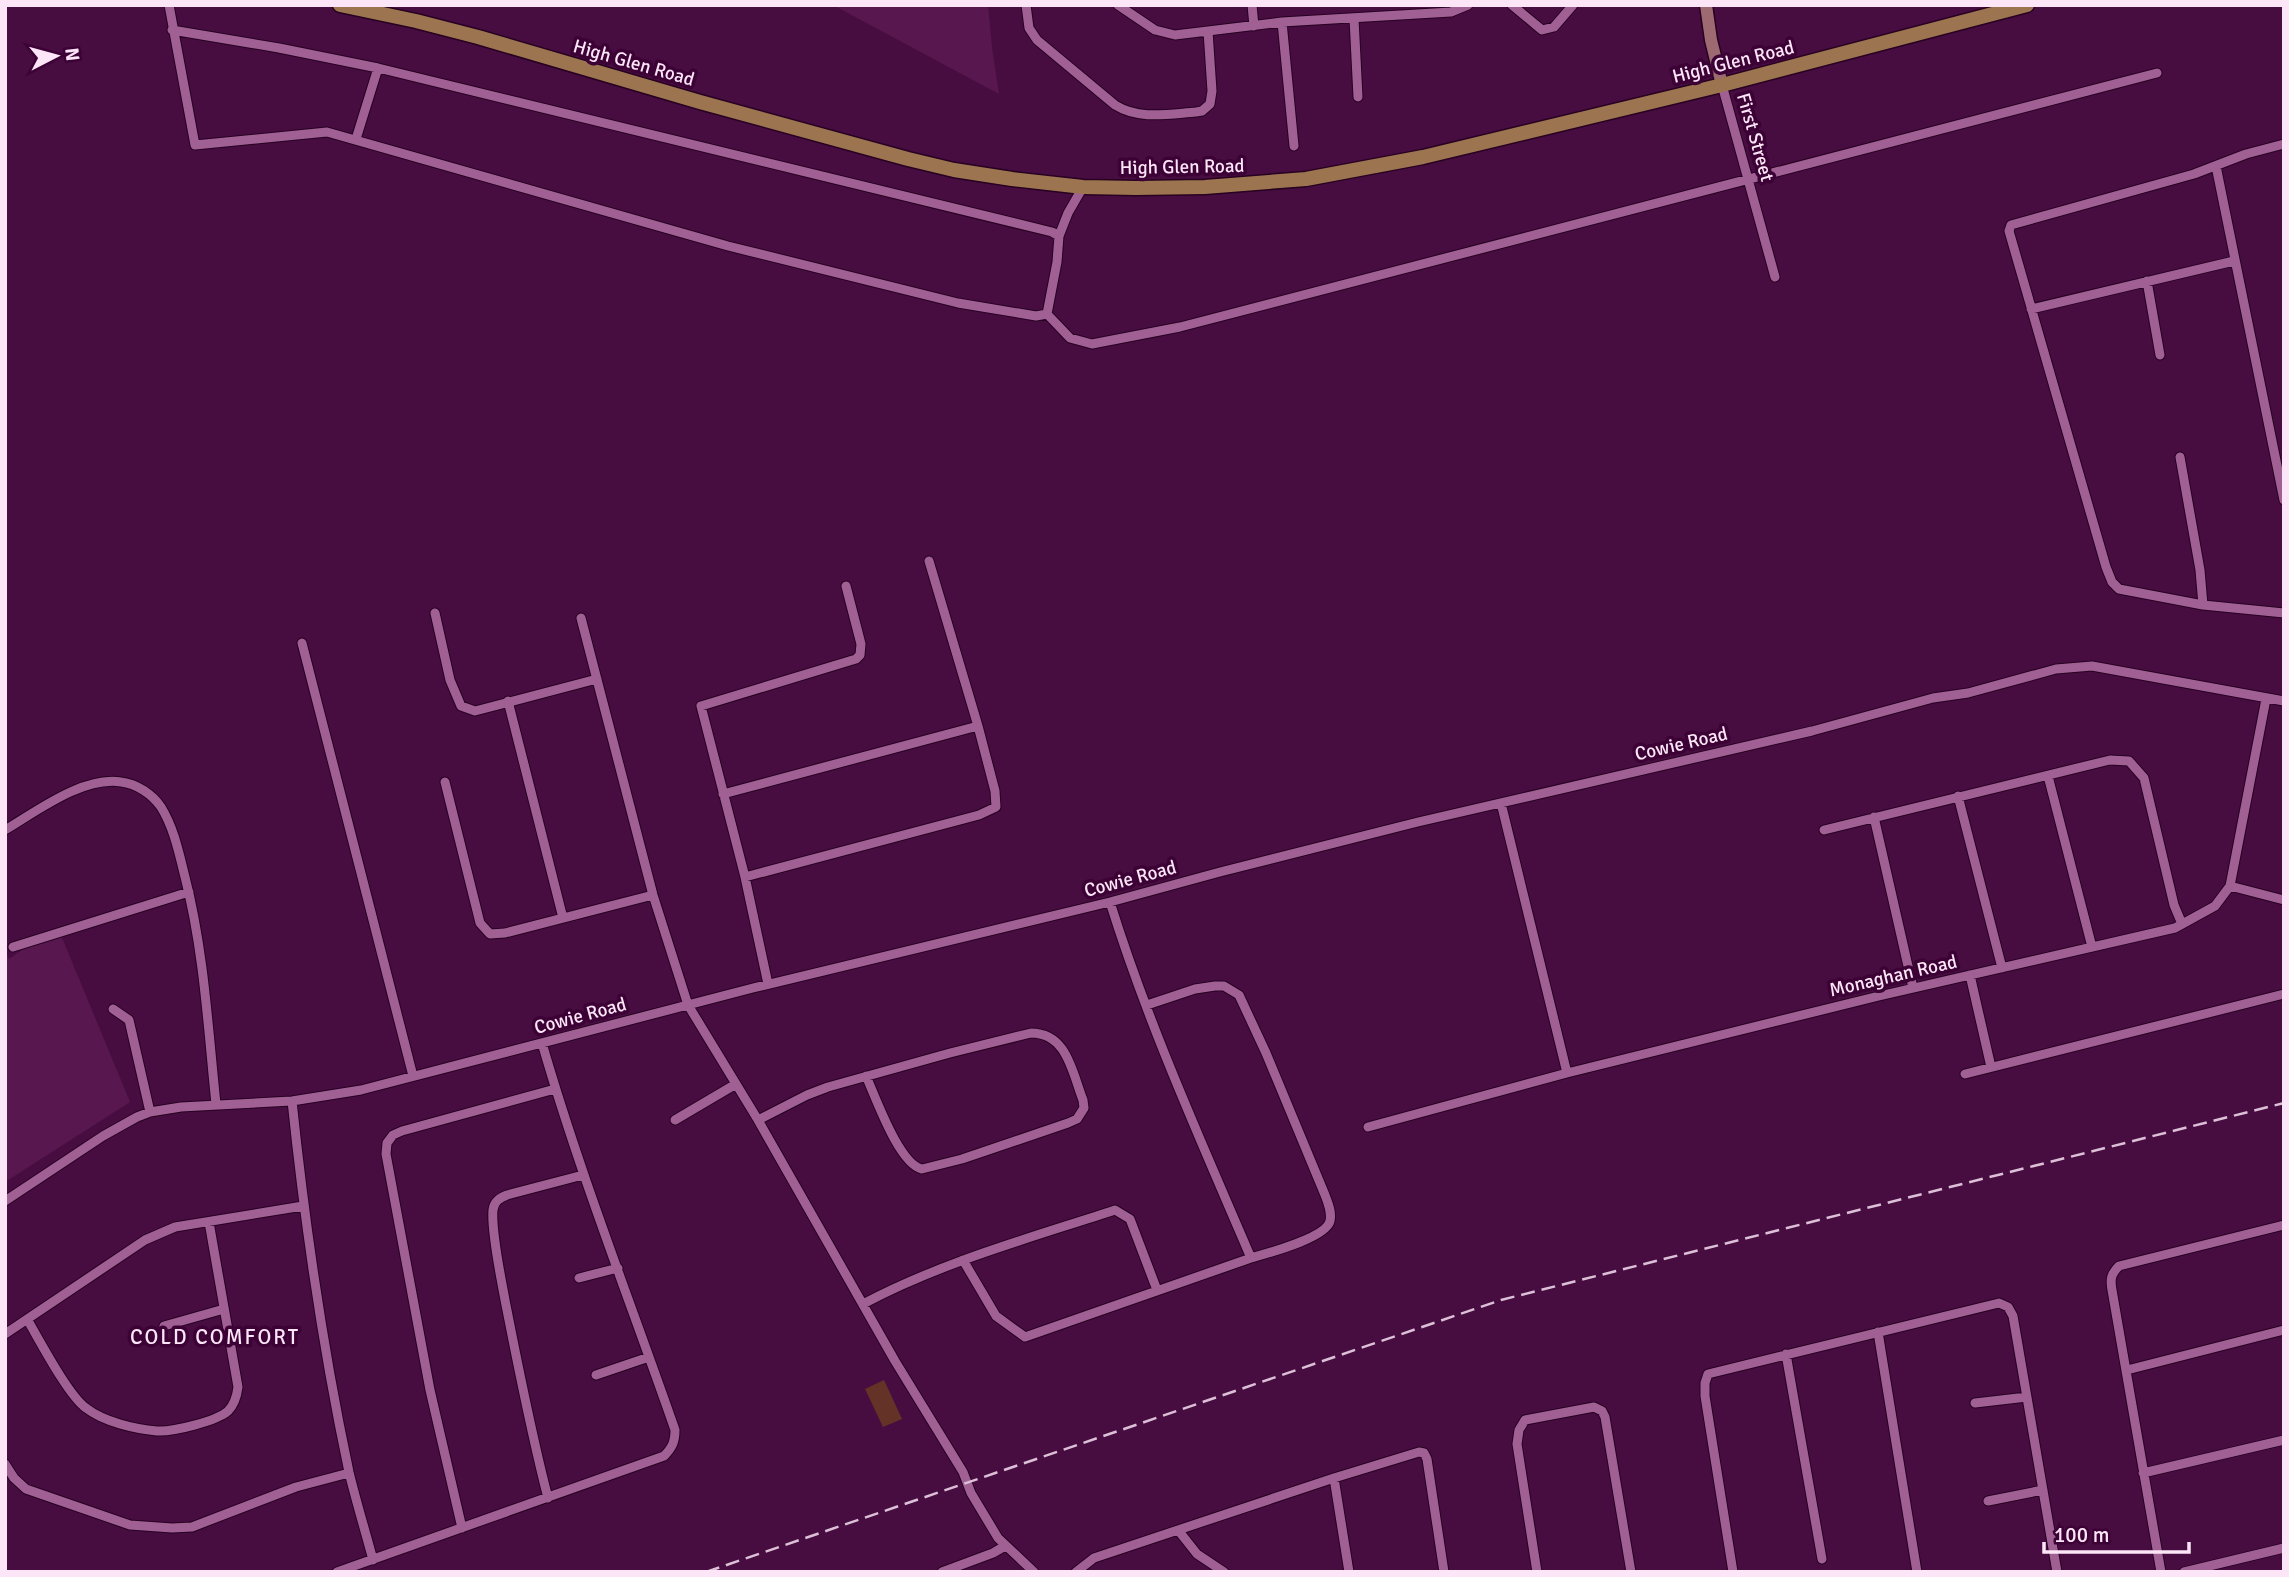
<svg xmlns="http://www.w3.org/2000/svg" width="2289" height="1577" font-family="Signika,sans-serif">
  <rect width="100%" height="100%" fill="#480d40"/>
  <!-- built -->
  <path fill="#58184f" d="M833,5H988L992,48L999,94Z
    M60,933L130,1102L5,1182V952L9,959L32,943Z"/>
  <!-- green -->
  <path fill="#643226" d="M884,1380L902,1419L883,1427L865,1389Z"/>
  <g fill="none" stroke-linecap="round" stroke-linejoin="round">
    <!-- street casing -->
    <g stroke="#270022" stroke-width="11">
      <path id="street" d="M169,5L195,145L327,132L728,246L958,303L1036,316L1047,314
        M1026,5L1029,28L1037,40L1115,105C1139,120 1168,114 1196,112L1202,111L1210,104L1212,91L1208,31
        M1118,5L1155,30L1175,35L1282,22L1451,12L1468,5
        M1252,5L1254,26
        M1512,5L1542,30L1554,27L1573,5
        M1354,19L1358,97
        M1282,22L1294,146
        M172,30L279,48L378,68L1052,232L1059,236
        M1722,85L1775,277
        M356,139L378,68
        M2284,144L2246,154L2194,174L2011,225L2009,231L2106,567L2112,582L2119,589L2203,605L2284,613
        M2216,166L2284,500
        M2147,281L2160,355
        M2031,309L2234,261
        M1047,314L1070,338L1092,344L1180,327L2157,73
        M1047,314L1057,262L1059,236L1068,213L1083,187
        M2180,457L2200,570L2203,605
        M435,613L450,680L461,706L475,711L597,679
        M581,618L653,895L688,1005L758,1120L895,1361L963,1472L971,1493L998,1538L1034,1572
        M302,643L413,1076
        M508,701L563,918
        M2048,776L2092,947
        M445,782L480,923L490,934L505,933L653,895
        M723,794L978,726
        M1958,796L2002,968
        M1501,803L1567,1073
        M1874,817L1913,988
        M5,830C37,811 83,776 121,782C137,784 152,794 161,807C174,828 179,853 185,877C204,951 208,1028 216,1104
        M1824,830L2110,760L2129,761L2144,778L2174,905L2182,924
        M745,877L979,815L996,807L995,791L978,726L929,561
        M2230,886L2284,900
        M13,947L189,892
        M1970,975L1991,1067
        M768,984L745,877L701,706L856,659L860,655L861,644L846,586
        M1147,1005L1195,989L1215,986H1224L1239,995L1266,1053L1325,1195C1328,1203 1332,1212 1330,1221C1326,1238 1268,1253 1251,1258
        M113,1009L129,1020L150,1112
        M1965,1074L2284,994
        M292,1101C305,1225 323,1350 349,1472C356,1501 365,1530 373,1560
        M675,1120L736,1084
        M758,1120L807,1095L828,1087L950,1053L1031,1033C1067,1033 1072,1072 1083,1100L1084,1108L1077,1119L1068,1123L962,1159L922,1169C899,1164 876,1098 866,1076
        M1368,1127L1567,1073L1879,996L2175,928L2215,906L2230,886L2266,699
        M5,1201L103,1136L137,1117L150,1112L181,1107L292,1101L361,1090L753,988L1110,902L1220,872L1418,822L1812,731L1933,698L1968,693L2056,669L2092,666L2284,701
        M963,1260L996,1316L1025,1337L1251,1258C1201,1141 1148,1024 1110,902
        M579,1278L618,1268
        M863,1304C942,1262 1030,1238 1115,1210L1130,1219L1157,1290
        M27,1319C40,1341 68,1395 86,1408C104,1422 135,1429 157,1431C173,1432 217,1421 228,1411C235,1404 237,1395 238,1387L209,1222
        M164,1326L224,1309
        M1878,1332L1917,1572
        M5,1334L145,1240L175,1227L303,1206
        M1786,1354L1822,1559
        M2127,1370L2284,1330
        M596,1375L649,1357
        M1975,1403L2027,1397
        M5,1464L14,1478L26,1489L130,1525L172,1528L192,1527L296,1487L349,1473
        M2143,1473L2284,1440
        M1334,1478L1349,1572
        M548,1498C531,1433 518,1366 505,1300C501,1278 491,1231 493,1210C494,1201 500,1198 507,1195L583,1175
        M1988,1501L2043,1490
        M462,1528L430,1390L386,1154L387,1143L393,1135L402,1131L555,1089
        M1178,1530L1197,1554L1224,1572
        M337,1572L664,1456C672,1448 675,1442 675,1430C630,1301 580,1174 542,1043
        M942,1572L993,1553L1005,1546
        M1076,1572L1094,1558L1334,1478L1419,1452L1424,1453L1427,1459L1444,1572
        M1537,1572L1517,1444L1519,1430L1525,1420L1594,1407L1602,1411L1605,1417L1631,1572
        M1733,1572L1705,1396V1383L1708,1374L1999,1303L2008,1307L2013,1316L2057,1572
        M2161,1572L2112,1290C2110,1279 2111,1274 2119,1266L2284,1225
        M2184,1572L2284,1548"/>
    </g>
    <!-- secondary casing -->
    <g stroke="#270022" stroke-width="15">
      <path id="secondary" d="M1706,5L1711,40L1722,85"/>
    </g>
    <!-- primary casing -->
    <g stroke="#270022" stroke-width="17">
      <path id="primary" d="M340,5L416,21L478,37L700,102L908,159L954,170L1012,179L1083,187L1136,188L1205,187L1306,179L1423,157L1722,85L2027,5"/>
    </g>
    <!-- street -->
    <use href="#street" stroke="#a06094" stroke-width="9"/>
    <!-- secondary -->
    <use href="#secondary" stroke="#9e6a72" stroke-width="12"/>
    <!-- primary -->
    <use href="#primary" stroke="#9c744f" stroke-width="14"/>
    <!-- rail -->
    <path stroke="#dcc0d7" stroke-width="2.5" stroke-dasharray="14 7" stroke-linecap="butt" d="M706,1572L1501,1300L2284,1103"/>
  </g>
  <g text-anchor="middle" stroke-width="7" stroke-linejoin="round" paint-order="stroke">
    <!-- street labels -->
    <g font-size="19" fill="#fbe5f6" stroke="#3c0135">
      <text transform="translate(1733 61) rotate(-14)" y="7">High Glen Road</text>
      <text transform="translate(634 62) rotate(16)" y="7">High Glen Road</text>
      <text transform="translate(1756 137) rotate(74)" y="7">First Street</text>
      <text transform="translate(1182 166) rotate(-1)" y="7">High Glen Road</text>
      <text transform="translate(1681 743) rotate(-13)" y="7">Cowie Road</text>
      <text transform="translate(1130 878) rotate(-15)" y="7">Cowie Road</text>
      <text transform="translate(1893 975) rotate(-13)" y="7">Monaghan Road</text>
      <text transform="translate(580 1015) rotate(-15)" y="7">Cowie Road</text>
    </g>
    <!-- neighbourhood labels -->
    <g font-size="21" letter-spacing="2" fill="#fbe5f6" stroke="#3c0135">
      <text x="215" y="1344">COLD COMFORT</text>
    </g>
  </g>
  <!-- border -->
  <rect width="2289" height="1577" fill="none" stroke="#fbe5f6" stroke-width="14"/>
  <!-- north arrow -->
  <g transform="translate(56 56) rotate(84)" stroke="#3c0135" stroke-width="5" paint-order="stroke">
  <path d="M0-5L12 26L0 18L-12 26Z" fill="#fbe5f6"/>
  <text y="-10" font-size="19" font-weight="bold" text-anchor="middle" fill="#fbe5f6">N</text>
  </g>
  <!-- scale -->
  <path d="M2044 1542v10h145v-10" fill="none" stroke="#fbe5f6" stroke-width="3.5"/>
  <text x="2054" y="1542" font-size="21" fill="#fbe5f6" stroke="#3c0135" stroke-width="5" paint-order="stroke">100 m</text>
</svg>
